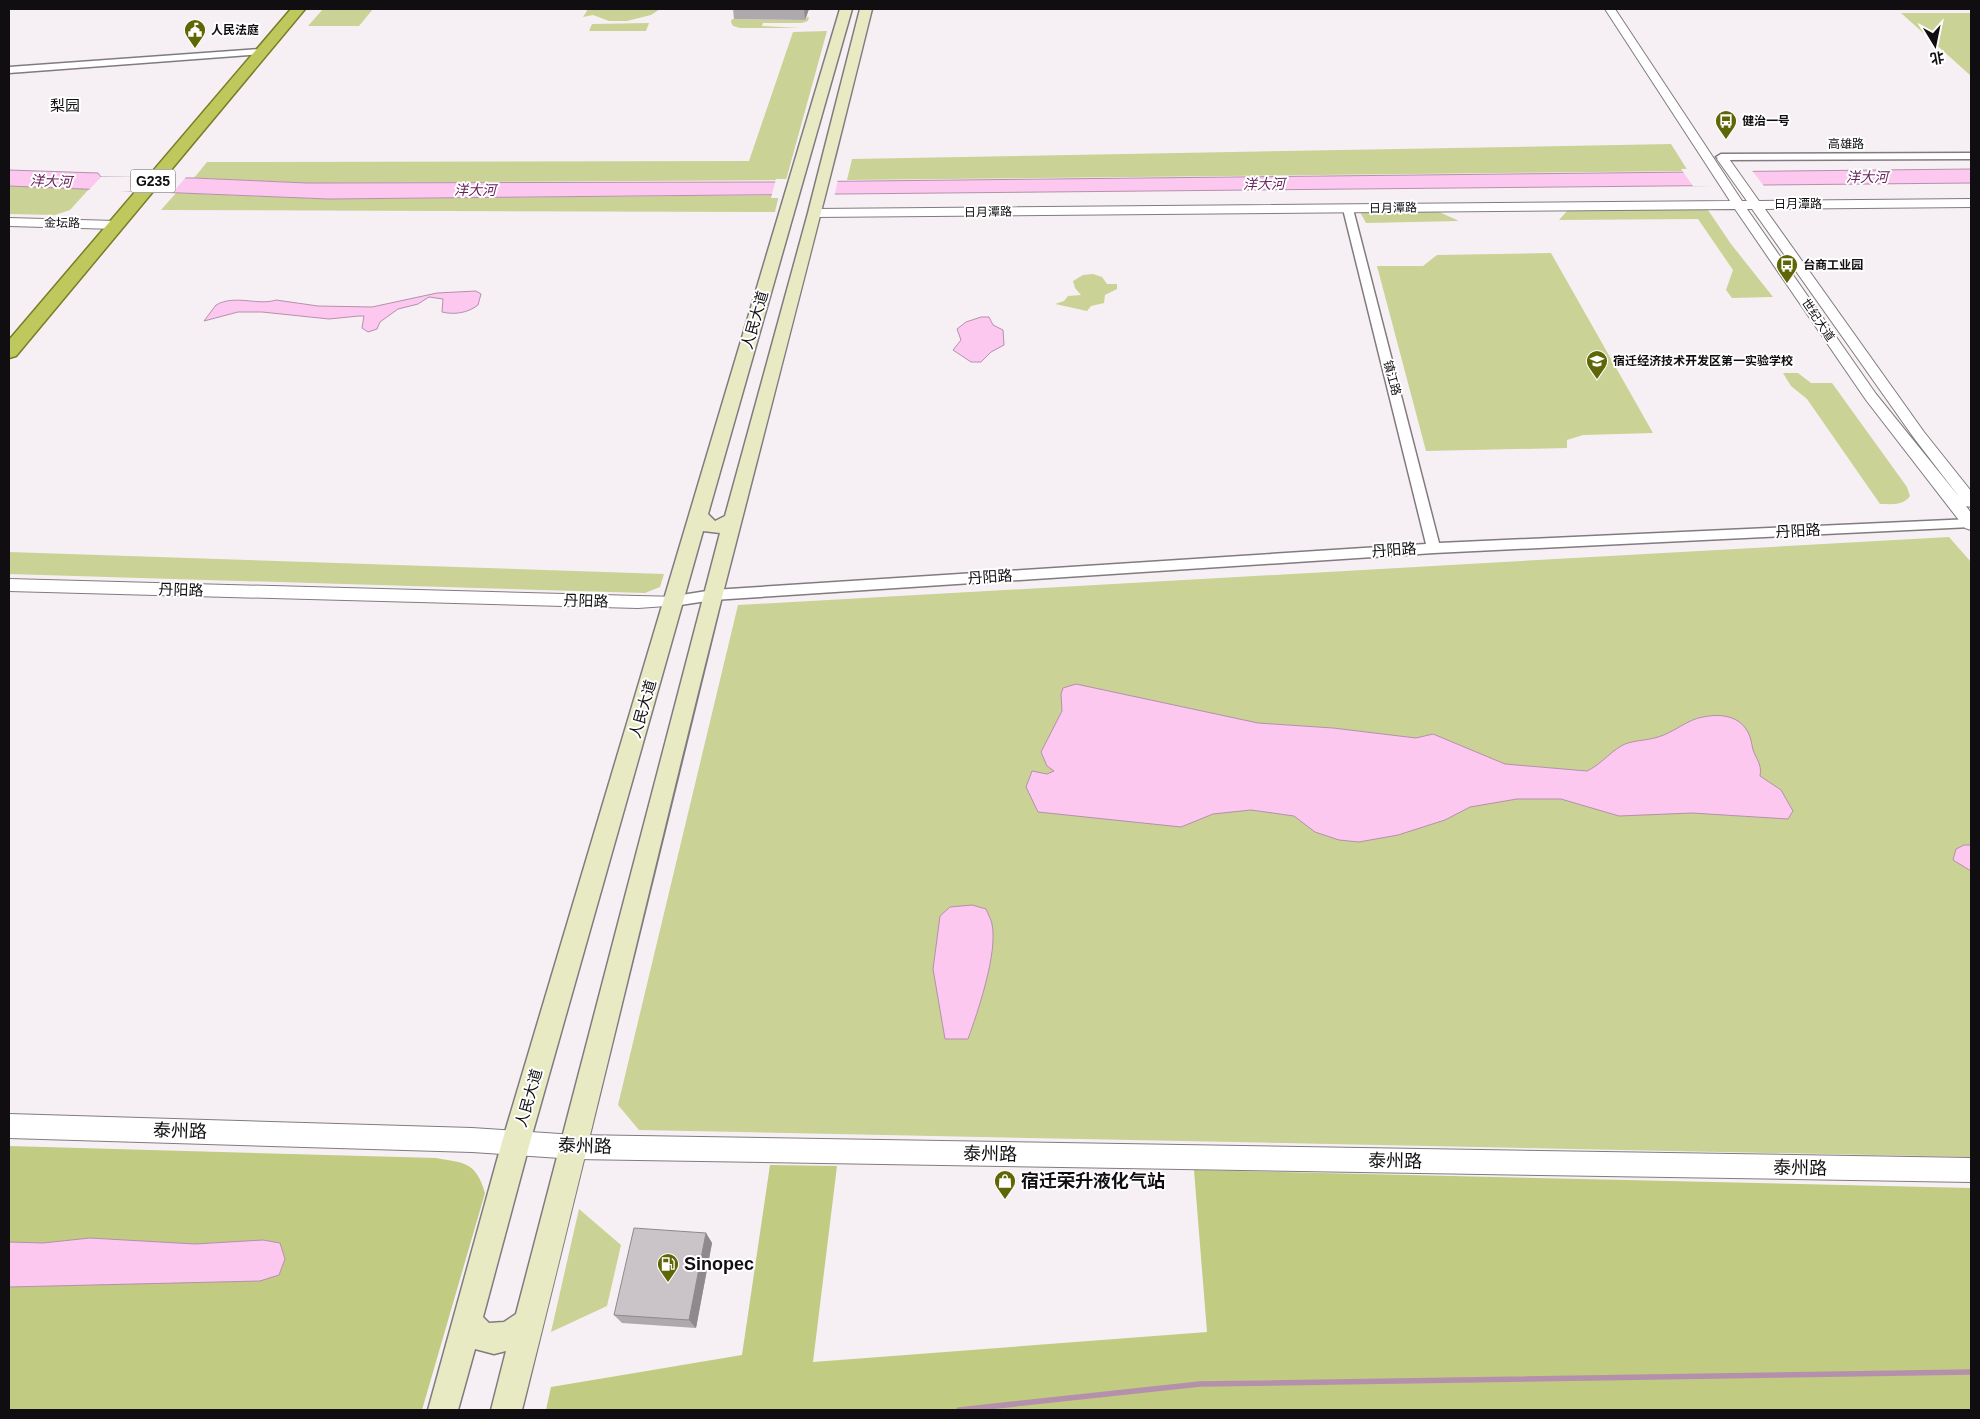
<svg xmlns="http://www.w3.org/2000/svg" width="1980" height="1419" font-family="Helvetica,'Noto Sans SC',sans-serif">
  <rect width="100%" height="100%" fill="#f6f0f5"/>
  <!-- green -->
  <path fill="#cad295" d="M323,9H373L359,26H308Z
    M588,9H660L651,15L627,21H609L593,15L583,17Z
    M1901,13H1971V76Z
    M807,17H809L808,21L802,23H763L762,26L800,28H740L733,26L731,22L732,19L805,20Z
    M649,23L646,31H589L592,24Z
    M827,31L786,180L307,183L194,178L207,162L749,161L793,32Z
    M1671,144L1688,171L847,180L852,159Z
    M9,186L89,189L70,210L55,215L9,214Z
    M176,193L328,199L779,195L775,212L161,210Z
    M1662,209L1708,210L1731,244L1773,297L1732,298L1726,290L1733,270L1698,219L1559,220L1568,210Z
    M1437,211L1459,221L1366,223L1360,212Z
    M1551,253L1653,433L1583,435L1567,440V448L1426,451L1377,266H1423L1437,255Z
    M1093,274L1102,277L1107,284H1117V289L1105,295L1104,303L1091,306L1087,311L1055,304L1064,301L1068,296L1081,295L1075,288L1073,281L1083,275Z
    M1783,373H1798L1811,383H1832L1907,487L1910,496C1903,506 1891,504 1880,504L1807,399L1791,386Z
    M1949,537L1971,562V1157L639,1130L618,1105L738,605Z
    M9,552L664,574L660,587L645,593L9,574Z
    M579,1209L621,1245L607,1306L551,1332Z"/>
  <!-- forest -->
  <path fill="#c1cb81" d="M9,1146L436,1158C465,1163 476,1162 485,1193L422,1410H9Z
    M770,1165L837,1166L813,1362L1207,1332L1194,1170L1971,1188V1410H546L551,1387L742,1355Z"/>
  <!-- water -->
  <path fill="#fcc8ef" stroke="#b590ac" d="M1971,169V183L328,199L9,186V170L98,173L101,177L194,178L307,183L775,182Z
    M476,291L481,294L478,305C468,313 454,315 442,312L443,299L429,297L418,304L398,309L380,322L377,329L368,332L362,328L364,316H359L329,319L262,312H238L204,321L216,305C235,294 258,306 276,300L318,306L372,307L437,293Z
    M981,317H989L993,325L1003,330L1004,345L991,352L981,362H971L953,350L961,340L957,329L966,322Z
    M1076,684L1258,723L1333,728L1416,738L1433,734L1505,764L1587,771C1600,765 1608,754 1621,746C1631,740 1646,741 1658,737C1673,733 1688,719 1703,717C1727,712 1748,719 1752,745C1753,756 1763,763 1760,776L1781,790L1793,811L1788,819L1692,813L1619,816L1561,799H1517L1470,807L1445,820L1398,835L1359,842L1339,840L1315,832L1294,816L1251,810L1213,814L1181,827L1038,812L1026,787L1032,771L1047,774L1054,771L1047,766L1041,752L1062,711L1061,694L1063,688Z
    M1964,845H1971V871L1953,860L1956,849Z
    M972,905L986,909C988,914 991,919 992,924C998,953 978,1011 968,1039H945L933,969L940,916L950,907Z
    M90,1238L195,1244L263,1240L280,1243L285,1259L279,1275L260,1281L9,1287V1242L43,1243Z"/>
  <!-- pier -->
  <path fill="#f6f0f5" d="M1750,168L1764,186H1693L1681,169Z
    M101,177H186L174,191H88Z
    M776,179H838L834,198H771Z"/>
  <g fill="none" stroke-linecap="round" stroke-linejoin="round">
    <!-- stream -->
    <path stroke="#b590ac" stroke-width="5.5" d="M959,1410L1200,1384L1971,1372"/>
    <!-- minor casing -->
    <g stroke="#817b7f" stroke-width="3">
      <path id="minor" d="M261,49L264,50V54L9,73V67Z
        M1971,153V159L1721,160L1716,157L1721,154Z
        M1348,206L1353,209L1439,543L1971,519V527L1434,553L713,600L674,606L669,605L667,601L669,597L713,590L1426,544L1343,209Z"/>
    </g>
    <!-- tertiary casing -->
    <g stroke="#817b7f" stroke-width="2">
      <path id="tertiary" d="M1605,9H1615L1742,201H1747L1717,159L1719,156H1727L1759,201L1971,199V207L1765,209L1924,432L1971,491V507L1966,506L1971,513V530L1965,528L1866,400L1735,209L815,217L809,213L815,209L1730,201ZM1747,209H1752L1914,438L1960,498L1876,394Z
        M9,218L116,221L122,225L116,229L9,226Z
        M9,579L638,596L680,597L683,601L680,605L638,608L9,591Z
        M9,1114L472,1128L575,1135L1971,1158V1182L575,1159L472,1152L9,1138Z"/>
    </g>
    <!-- secondary casing -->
    <g stroke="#817b7f" stroke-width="3">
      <path id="secondary" d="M840,9H852L708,514L715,521L725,516L808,213L860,9H872C824,204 773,398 723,593C654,865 591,1138 522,1410H491L506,1351L494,1354L475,1349L458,1410H428L502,1142ZM703,531L720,533L516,1314L504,1322L489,1323L483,1317L530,1142Z"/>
    </g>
    <!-- trunk casing -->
    <g stroke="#777e27" stroke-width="3">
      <path id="trunk" d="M291,9H305L16,356L9,358V340Z"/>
    </g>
    <!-- minor -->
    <use href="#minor" fill="#fff" fill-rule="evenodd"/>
    <!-- tertiary -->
    <use href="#tertiary" fill="#fff" fill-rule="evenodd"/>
    <!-- secondary -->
    <use href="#secondary" fill="#e7eac2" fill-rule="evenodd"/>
    <!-- trunk -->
    <use href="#trunk" fill="#bec85c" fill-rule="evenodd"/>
  </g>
  <!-- wall -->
  <path fill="#aea9ac" d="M733,9H809L805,20L734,19Z
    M706,1233L712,1243L696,1328L622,1323L614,1315Z"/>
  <!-- shaded-wall -->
  <path fill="#8d898c" d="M804,9H809L805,20Z
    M706,1233L712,1243L696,1328L689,1320Z"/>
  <!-- building -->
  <path fill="#cac4c8" stroke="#8d898c" d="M634,1228L706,1233L689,1320L614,1315Z"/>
  <!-- icons -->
  <defs>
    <g id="civic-pin" transform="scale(1.125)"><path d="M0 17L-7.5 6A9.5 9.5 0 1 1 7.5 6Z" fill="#5f6606" stroke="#fff"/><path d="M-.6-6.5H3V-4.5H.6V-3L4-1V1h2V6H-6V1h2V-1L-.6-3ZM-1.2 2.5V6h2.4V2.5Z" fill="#fff"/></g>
    <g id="bus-pin" transform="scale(1.125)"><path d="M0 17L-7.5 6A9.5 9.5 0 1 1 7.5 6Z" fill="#5f6606" stroke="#fff"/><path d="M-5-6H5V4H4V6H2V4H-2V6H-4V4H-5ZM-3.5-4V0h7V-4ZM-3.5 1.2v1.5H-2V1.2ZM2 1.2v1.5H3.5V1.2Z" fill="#fff"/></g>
    <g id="school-pin" transform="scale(1.125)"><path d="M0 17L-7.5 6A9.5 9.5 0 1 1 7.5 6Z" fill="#5f6606" stroke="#fff"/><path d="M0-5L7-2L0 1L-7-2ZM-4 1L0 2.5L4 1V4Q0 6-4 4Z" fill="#fff"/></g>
    <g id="shop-pin" transform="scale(1.125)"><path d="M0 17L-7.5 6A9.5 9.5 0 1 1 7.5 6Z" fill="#5f6606" stroke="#fff"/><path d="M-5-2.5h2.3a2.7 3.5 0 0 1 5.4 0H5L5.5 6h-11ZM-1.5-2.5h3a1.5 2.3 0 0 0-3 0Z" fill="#fff"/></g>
    <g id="fuel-pin" transform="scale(1.125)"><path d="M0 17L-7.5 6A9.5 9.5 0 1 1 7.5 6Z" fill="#5f6606" stroke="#fff"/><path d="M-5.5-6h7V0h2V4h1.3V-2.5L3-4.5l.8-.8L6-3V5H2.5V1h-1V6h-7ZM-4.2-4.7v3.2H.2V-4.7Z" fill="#fff"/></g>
  </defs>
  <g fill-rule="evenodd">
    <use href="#civic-pin" x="195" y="30"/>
    <use href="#bus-pin" x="1726" y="121"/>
    <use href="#bus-pin" x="1787" y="265"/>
    <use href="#school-pin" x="1597" y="361"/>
    <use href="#shop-pin" x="1005" y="1181"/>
    <use href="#fuel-pin" x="668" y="1264"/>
  </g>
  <g text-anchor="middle" stroke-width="4" stroke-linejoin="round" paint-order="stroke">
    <!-- far-poi labels -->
    <g font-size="12" font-weight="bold" fill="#100e10" stroke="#fff" text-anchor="start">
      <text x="211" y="34">人民法庭</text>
      <text x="1742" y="125">健治一号</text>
      <text x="1803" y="269">台商工业园</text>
      <text x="1613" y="365">宿迁经济技术开发区第一实验学校</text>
    </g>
    <!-- far-street labels -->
    <g font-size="12" fill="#100e10" stroke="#fff">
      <text x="1846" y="148">高雄路</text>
      <text x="1798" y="208">日月潭路</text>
      <text transform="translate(1393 208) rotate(-1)" y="4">日月潭路</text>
      <text transform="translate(988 212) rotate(-1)" y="4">日月潭路</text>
      <text transform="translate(62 223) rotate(1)" y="4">金坛路</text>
      <text transform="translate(1818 320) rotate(56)" y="4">世纪大道</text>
      <text transform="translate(1392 378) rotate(75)" y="4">镇江路</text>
    </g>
    <!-- far-water labels -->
    <g font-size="14" font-style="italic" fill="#651c58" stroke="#fff">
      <text x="1867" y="182">洋大河</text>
      <text transform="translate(51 181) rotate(2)" y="5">洋大河</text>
      <text transform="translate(1264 184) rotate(-1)" y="5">洋大河</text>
      <text x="475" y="195">洋大河</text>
    </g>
    <!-- shield labels -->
    <rect fill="#fff" stroke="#585658" stroke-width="1" x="130.5" y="169.5" width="45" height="23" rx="4"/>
    <g font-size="14" font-weight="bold" fill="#100e10">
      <text x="153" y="186">G235</text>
    </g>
    <!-- far-quarter labels -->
    <g font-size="15" fill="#100e10" stroke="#fff">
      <text x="65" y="111">梨园</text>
    </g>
    <!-- street labels -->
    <g font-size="15" fill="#100e10" stroke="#fff">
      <text transform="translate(755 320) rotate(-74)" y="5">人民大道</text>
      <text transform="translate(1798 531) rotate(-3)" y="5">丹阳路</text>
      <text transform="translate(1394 550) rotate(-4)" y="5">丹阳路</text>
      <text transform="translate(990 577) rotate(-4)" y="5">丹阳路</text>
      <text transform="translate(181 590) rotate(2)" y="5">丹阳路</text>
      <text transform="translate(586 601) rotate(2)" y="5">丹阳路</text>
      <text transform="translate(643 709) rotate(-74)" y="5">人民大道</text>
      <text transform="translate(529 1098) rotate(-74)" y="5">人民大道</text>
    </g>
    <!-- near-street labels -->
    <g font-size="18" fill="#100e10" stroke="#fff">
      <text transform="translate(180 1131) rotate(2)" y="6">泰州路</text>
      <text transform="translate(585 1146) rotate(2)" y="6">泰州路</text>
      <text transform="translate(990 1154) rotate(1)" y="6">泰州路</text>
      <text transform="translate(1395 1161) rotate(1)" y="6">泰州路</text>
      <text transform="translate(1800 1168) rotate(1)" y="6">泰州路</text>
    </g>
    <!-- near-poi labels -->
    <g font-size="18" font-weight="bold" fill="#100e10" stroke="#fff" text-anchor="start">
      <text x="1021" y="1187">宿迁荣升液化气站</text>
      <text x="684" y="1270">Sinopec</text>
    </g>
  </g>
  <!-- border -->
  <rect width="1980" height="1419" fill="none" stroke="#100e10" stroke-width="20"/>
  <!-- north arrow -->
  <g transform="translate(1935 45) rotate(170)" stroke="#ffffff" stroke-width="4" paint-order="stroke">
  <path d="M0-4L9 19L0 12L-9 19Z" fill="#100e10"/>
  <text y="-8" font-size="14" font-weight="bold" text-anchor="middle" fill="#100e10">北</text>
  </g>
</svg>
